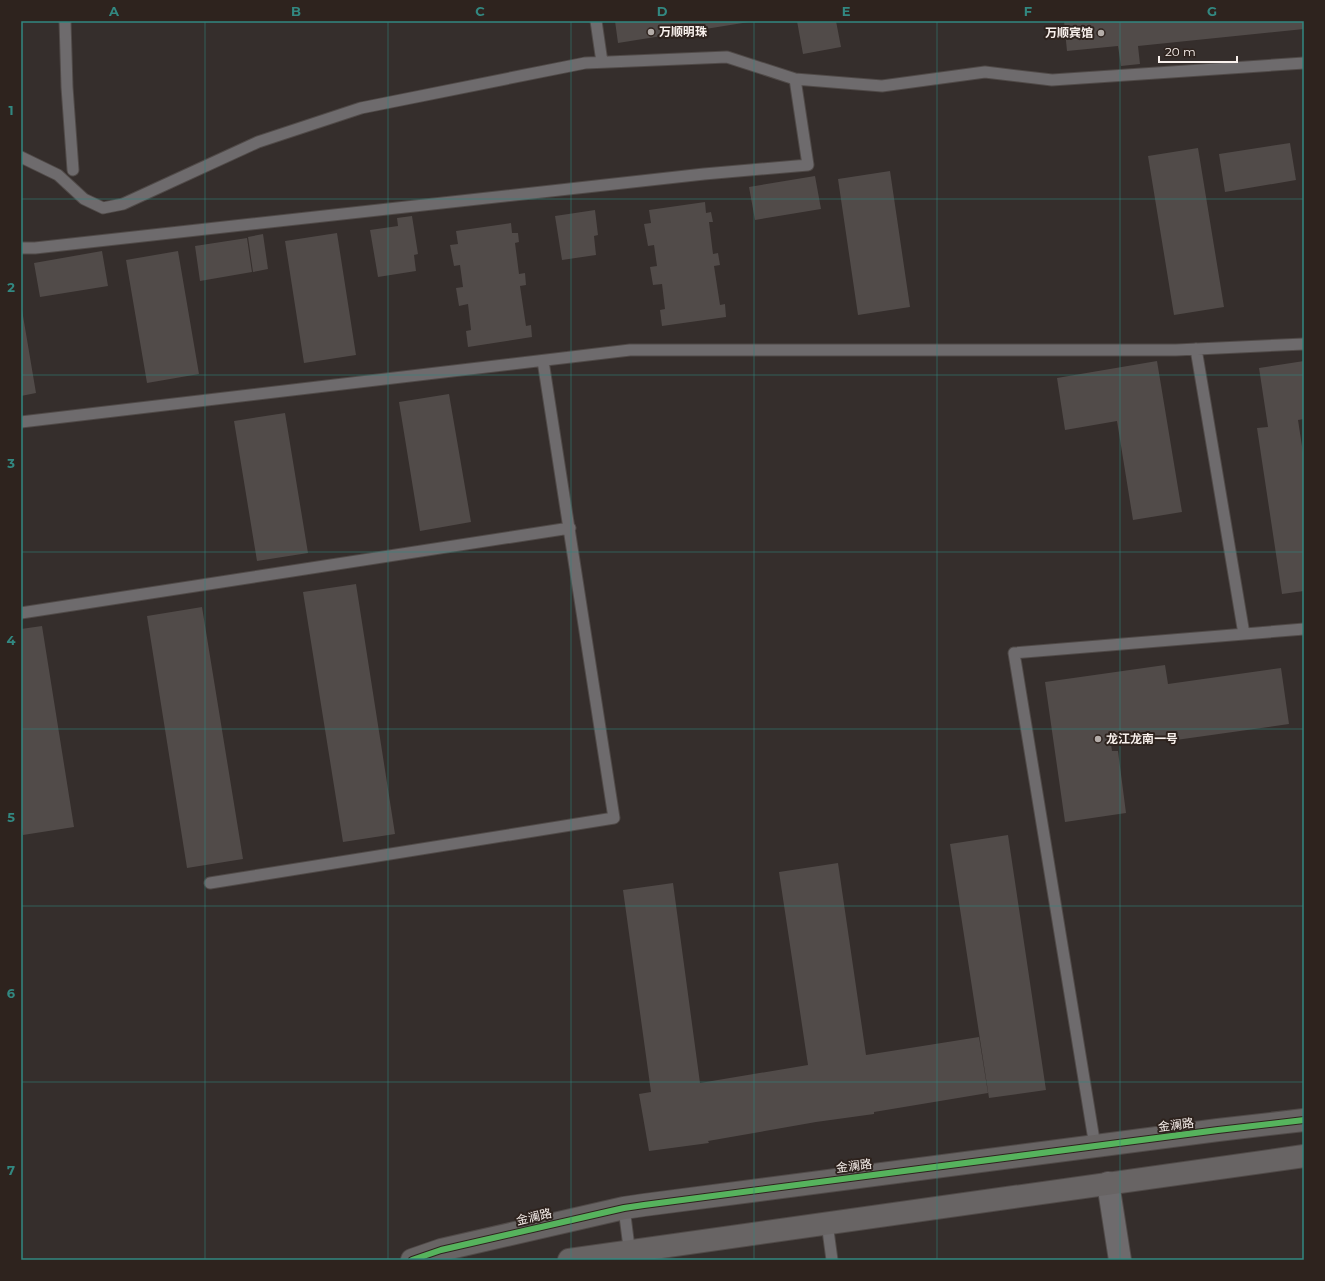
<svg xmlns="http://www.w3.org/2000/svg" width="1325" height="1281" font-family="Montserrat,'Noto Sans SC',sans-serif">
  <rect width="100%" height="100%" fill="#352e2c"/>
  <!-- building -->
  <path fill="#514b49" d="M615,21H748L749,22L618,43Z
    M797,21H836L841,47L803,54Z
    M1064,21H1304V29L1138,46L1140,64L1121,66L1118,46L1067,51Z
    M1290,143L1296,180L1225,192L1219,154Z
    M1198,148L1224,307L1174,315L1148,156Z
    M890,171L910,307L858,315L838,179Z
    M815,176L821,209L755,220L749,187Z
    M705,202L706,213L711,212L713,222H709L713,254L718,253L720,265L714,266L720,305L725,304L726,317L662,326L660,310L665,309L662,284L653,285L650,267L657,266L654,245L648,246L644,224L651,223L649,210Z
    M595,210L598,235L594,236L596,255L562,260L555,216Z
    M412,216L418,254L414,255L416,271L378,277L370,230L398,226L397,218Z
    M511,223L512,233H518L519,242L515,243L519,274L525,273L526,285L520,286L526,326L531,325L532,337L468,347L466,331L471,330L468,304L459,306L456,288L463,287L460,265L454,266L450,245L458,244L456,231Z
    M337,233L356,355L304,363L285,241Z
    M263,234L268,269L253,272L248,237Z
    M247,238L252,272L200,281L195,246Z
    M102,251L108,286L40,297L34,263Z
    M178,251L199,374L147,383L126,260Z
    M21,304L36,393L21,396Z
    M1157,361L1182,512L1133,520L1117,421L1065,430L1057,378Z
    M1304,361V419L1298,420L1304,459V591L1282,594L1257,428L1268,427L1259,368Z
    M449,394L471,522L420,531L399,402Z
    M285,413L308,553L257,561L234,421Z
    M356,584L395,834L343,842L303,592Z
    M202,607L243,859L187,868L147,616Z
    M42,626L74,827L23,835L21,821V629Z
    M1165,665L1168,684L1281,668L1289,724L1176,740V735L1111,744L1112,751H1118L1126,813L1065,822L1045,682Z
    M1008,835L1046,1090L989,1098L950,844Z
    M838,863L866,1055L979,1037L988,1093L874,1112V1114L816,1122L708,1141L709,1143L649,1151L639,1094L651,1092L623,890L673,883L700,1083L808,1065L779,872Z"/>
  <g fill="none" stroke-linecap="round" stroke-linejoin="round">
    <!-- lane casing -->
    <g stroke="#504a48" stroke-width="13">
      <path id="lane" d="M65,21L67,87L73,170
        M596,21L602,62
        M21,157L58,175L84,199L103,208L123,204L258,142L361,108L585,63L727,57L795,79L882,86L985,72L1052,80L1304,63
        M21,248H35L704,174L808,165L795,79
        M1196,349L1244,634
        M21,422L630,350H1176L1304,344
        M21,613L570,528
        M210,883L614,818L543,361
        M1095,1146L1014,653L1304,629
        M624,1208L630,1255
        M827,1223L832,1260"/>
    </g>
    <!-- street casing -->
    <g stroke="#504a48" stroke-width="24">
      <path id="street" d="M1108,1183L1120,1260"/>
    </g>
    <!-- secondary casing -->
    <g stroke="#504a48" stroke-width="24">
      <path id="secondary" d="M412,1260L441,1250L624,1208L644,1205L1218,1130L1304,1120
        M569,1260L1304,1156"/>
    </g>
    <!-- lane -->
    <use href="#lane" stroke="#6e6b6d" stroke-width="11"/>
    <!-- street -->
    <use href="#street" stroke="#6e6b6d" stroke-width="22"/>
    <!-- secondary -->
    <use href="#secondary" stroke="#686464" stroke-width="22"/>
    <!-- cycleway casing -->
    <g stroke="#2e231e" stroke-width="8">
      <path id="cycleway" d="M412,1260L441,1250L624,1208L644,1205L1218,1130L1304,1120"/>
    </g>
    <!-- cycleway -->
    <use href="#cycleway" stroke="#56b35d" stroke-width="6"/>
  </g>
  <!-- grid -->
  <path fill="none" stroke="#328881" stroke-width="1" stroke-opacity="0.55" d="M205,21V1260M388,21V1260M571,21V1260M754,21V1260M937,21V1260M1120,21V1260M21,199H1304M21,375H1304M21,552H1304M21,729H1304M21,906H1304M21,1082H1304"/>
  <!-- markers -->
  <g fill="#b4ada9" stroke="#2e231e" stroke-width="1.5">
    <circle cx="651" cy="32" r="4"/>
    <circle cx="1101" cy="33" r="4"/>
    <circle cx="1098" cy="739" r="4"/>
  </g>
  <g text-anchor="middle" stroke-width="4" stroke-linejoin="round" paint-order="stroke">
    <!-- poi labels -->
    <g font-size="12" font-weight="bold" fill="#f9f1ed" stroke="#2e231e" text-anchor="start">
      <text x="659" y="36">万顺明珠</text>
      <text x="1093" y="37" text-anchor="end">万顺宾馆</text>
      <text x="1106" y="743">龙江龙南一号</text>
    </g>
    <!-- street labels -->
    <g font-size="12" fill="#f9f1ed" stroke="#2e231e">
      <text transform="translate(1176 1125) rotate(-7)" y="4">金澜路</text>
      <text transform="translate(854 1166) rotate(-7)" y="4">金澜路</text>
      <text transform="translate(534 1217) rotate(-13)" y="4">金澜路</text>
    </g>
  </g>
  <!-- border -->
  <rect width="1325" height="1281" fill="none" stroke="#2e231e" stroke-width="44"/>
  <!-- scale -->
  <path d="M1159 56v6h78v-6" fill="none" stroke="#f9f1ed" stroke-width="2"/>
  <text x="1165" y="56" font-size="12" fill="#f9f1ed" stroke="#2e231e" stroke-width="3" paint-order="stroke">20 m</text>
  <rect x="22" y="22" width="1281" height="1237" fill="none" stroke="#328881" stroke-width="1.5"/>
  <g font-size="13" text-anchor="middle" font-weight="bold" fill="#328881">
    <text x="114" y="16">A</text>
    <text x="296" y="16">B</text>
    <text x="480" y="16">C</text>
    <text x="662" y="16">D</text>
    <text x="846" y="16">E</text>
    <text x="1028" y="16">F</text>
    <text x="1212" y="16">G</text>
    <text x="11" y="115">1</text>
    <text x="11" y="292">2</text>
    <text x="11" y="468">3</text>
    <text x="11" y="645">4</text>
    <text x="11" y="822">5</text>
    <text x="11" y="998">6</text>
    <text x="11" y="1175">7</text>
  </g>
</svg>
